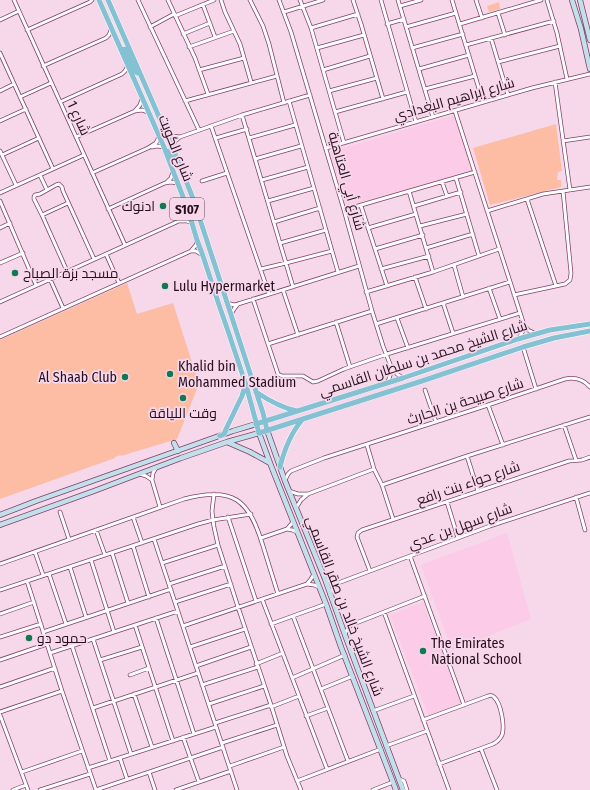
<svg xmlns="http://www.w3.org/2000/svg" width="590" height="790" font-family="'Fira Sans Condensed',Cairo,sans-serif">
  <rect width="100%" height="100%" fill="#f6d8ea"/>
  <!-- built -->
  <path fill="#fbcbe8" d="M455,115L473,172L346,206L330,152Z
    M507,533L531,619L452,651L421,565Z
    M423,602L448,668L462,704L429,717L390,615Z"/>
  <!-- green -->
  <path fill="#fdbca4" d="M499,2L500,9L489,12L487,6Z
    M556,124L562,171L558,172L557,180H561V187L490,205L473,148Z
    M127,283L137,314L173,303L199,384L177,439L121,456V455L115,457V458L0,499V340Z"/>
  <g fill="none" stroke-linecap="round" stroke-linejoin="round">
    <!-- street casing -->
    <g stroke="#7e416a" stroke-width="4.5">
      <path id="street" d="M14,0L125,245
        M138,0L199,130
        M168,0L195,58L208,94
        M221,0L225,12L240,44L251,82
        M250,0L263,26L269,44L284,103
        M279,0L291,32L344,210L372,311L383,346L392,369L397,374L403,378
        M300,0L311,28L344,143
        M353,0L361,24L383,99
        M381,0L416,122
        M398,0L433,117
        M452,0L483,102
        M476,0L482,18
        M547,0L557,33L567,79
        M203,5L215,37
        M400,6L421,0
        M284,12L323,0
        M498,13L505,35
        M175,16L214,0
        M0,20L19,11
        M387,24L404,19
        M460,24L541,0
        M150,27L174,14
        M406,27L456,13
        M311,28L358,14
        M27,30L90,2L92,0
        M183,34L210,23
        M491,38L508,95
        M466,45L554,21
        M189,47L234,31
        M317,48L364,35
        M412,48L463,34
        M0,53L53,169
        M498,62L560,46
        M43,66L106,38L109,35L111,30
        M419,69L469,55
        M199,70L244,58
        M323,70L370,56
        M555,82L570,190
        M425,89L475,76
        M0,91L14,84
        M329,91L377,78
        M20,97L51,83
        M185,101L277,76
        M289,101L338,272
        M60,102L122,74L125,71L128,66
        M135,111L140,105L142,99
        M455,111L524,325L528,330L536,334
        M335,112L407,92
        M242,115L293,287
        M0,121L26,109
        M211,126L269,294
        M167,134L173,136L180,137L242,115L310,95
        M76,137L135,111L142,110L148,112
        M216,138L247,129
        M249,138L295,125
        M563,141L590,137
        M173,146L175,141L180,137
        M152,147L157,146L164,147
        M326,148L532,88L590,74
        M0,151L16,185
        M2,155L39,138
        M255,159L301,146
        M92,173L148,148L156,143L159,137
        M40,175L47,190
        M456,178L479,256
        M262,180L308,167
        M202,181L227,173
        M167,182L171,178L173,172
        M442,182L447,196
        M409,191L433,272
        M0,193L84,155
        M527,199L556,286
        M0,201L36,285
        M268,201L314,188
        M361,206L387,286
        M414,206L461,192
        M108,209L165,183L171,182L177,183
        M344,210L475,172
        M487,211L543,194L590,187
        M42,215L68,203
        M180,221H187L192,223
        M274,222L320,208
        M420,226L467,214
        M0,228L10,223
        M368,228L416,214
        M280,243L326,230
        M426,248L473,234
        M375,249L423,235
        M191,251H196L202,255
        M106,254L119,283
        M0,263L23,253
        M454,265L463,297
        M261,269L286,263L332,251
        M381,269L429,256
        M67,271L42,215L34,199V197L35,195L40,194L56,185L59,184L62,187L63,191L94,259
        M415,277L426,309
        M50,279L63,308
        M489,288L500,319
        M283,290L298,335
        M366,292L433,272L499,249
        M514,295L565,284L570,280L571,273L563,191
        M253,299L278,374L282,376H303L313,382L318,381L344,369L387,354L520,313
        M0,302L179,221L184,216L188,210
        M227,303L234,305L238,304L359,266
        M443,303L453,333
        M231,314L234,309L238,304
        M397,318L408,348
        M336,322L350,367
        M376,324L510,282
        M0,337L191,251L196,245L197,242
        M519,338L523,331L524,325
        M268,344L372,311
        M523,347L536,389
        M388,382L392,369
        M425,390L436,422
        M488,405L503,445
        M564,425L576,460
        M367,445L374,469L382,485L393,519
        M467,456L478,491
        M156,468L153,473L152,480L160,507
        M140,474L146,476L152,480
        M285,480L288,474L291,471L324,458L488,405L565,379C575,377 583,379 590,387
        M382,485L467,456L590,417
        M289,491L298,494H307
        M214,494L212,511L213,520L214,527L218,545L238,607L271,705L287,756L301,790
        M576,497L585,530
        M447,502L458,538
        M296,508L301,500L308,494L374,469
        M60,512L69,539
        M133,517L142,543
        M228,517L256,601
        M287,529L292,530L297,532
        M96,530L105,555
        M261,538L287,529L293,522
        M154,539L237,790
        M133,546L149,597
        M35,552L43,575
        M112,553L128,603
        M410,556L464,705
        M91,560L114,632
        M162,563L218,545
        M0,564L184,499C233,486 249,499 263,546C268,562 273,578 278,594
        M70,567L86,617
        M370,571L357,537L358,533L362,530L569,461L582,460L590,457
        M49,574L66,624
        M325,579L331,582L338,583
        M27,581L62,691L96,790
        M169,584L225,566
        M307,584L311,579L314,574
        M0,590L198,524L213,520L251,514
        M330,595L333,588L338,583L490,526L590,493
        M262,599L327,769
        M175,602L231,584
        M384,612L449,790
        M0,614L34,602
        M293,616L348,761
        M156,618L194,734
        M271,624L326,604
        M135,625L173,741
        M183,626L307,584L314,585L319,587
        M43,632L171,589
        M345,634L347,630L351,625L425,596
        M0,637L41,624
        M93,639L131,754
        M72,646L110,761
        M190,647L245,629
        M50,653L178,611
        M0,660L47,644
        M100,660L142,647
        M256,664L283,653
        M196,666L251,647
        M130,675L149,668
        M292,678L345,655
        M202,685L258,667
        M0,687L55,668
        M321,689L353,676
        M134,694L152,747
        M209,704L264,686
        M271,707L299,696
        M93,708L198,673
        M373,711L414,696
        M0,712L62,691
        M0,715L28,790
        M306,716L328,708
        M423,720L488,696C491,695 492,695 494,697C501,703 505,726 502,735C500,739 497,742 493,744L439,764
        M215,723L271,705
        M183,737L199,782
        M222,743L277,725
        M386,746L427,731
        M481,749L497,790
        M120,758L127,779
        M230,766L284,747
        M88,768L216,727
        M22,772L82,751
        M149,772L155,790
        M399,779L404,781L407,790
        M297,781L381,749
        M13,790L26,785
        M40,790L90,774
        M96,790L223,747
        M176,790L231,771
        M373,790L393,782"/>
    </g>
    <!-- secondary casing -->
    <g stroke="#7e416a" stroke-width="6">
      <path id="secondary" d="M572,0L581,29L590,69
        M580,0L590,40
        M267,430L285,481L325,579L345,635L403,790
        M227,442L250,452L270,463
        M174,443L178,451
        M0,515L36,501L233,431L256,424
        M0,525L94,491L181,458L227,442L259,433L270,463L326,604L341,647L396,790"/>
    </g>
    <!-- primary casing -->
    <g stroke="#fff" stroke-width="6">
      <path id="primary" d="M99,0L164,147L188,210L197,240L203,256L220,308L227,328L246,385L259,433L422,381L523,347L554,338L590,331
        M108,0L177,158L194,201L263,413L267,430
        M121,50L124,49L126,50L133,66L137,73
        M168,151L173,160H176L177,158
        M256,392C268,400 282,408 297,411
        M256,424L403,378L518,339L550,330L590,324
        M220,436L224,434L226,429L242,396L245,386
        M280,467C284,451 291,433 302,420"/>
    </g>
    <!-- street -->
    <use href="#street" stroke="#fff" stroke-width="3"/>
    <!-- secondary -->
    <use href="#secondary" stroke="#c2e0e9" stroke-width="4.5"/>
    <!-- primary -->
    <use href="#primary" stroke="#84c1d3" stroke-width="5"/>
  </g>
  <!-- markers -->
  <g fill="#117851" stroke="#f6d8ea" stroke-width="1.5">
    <circle cx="163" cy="206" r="4"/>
    <circle cx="15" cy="273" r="4"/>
    <circle cx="165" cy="286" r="4"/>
    <circle cx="170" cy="374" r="4"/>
    <circle cx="125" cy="377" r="4"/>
    <circle cx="183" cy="398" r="4"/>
    <circle cx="29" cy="638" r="4"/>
    <circle cx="423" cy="651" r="4"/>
  </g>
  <g text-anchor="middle" stroke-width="3.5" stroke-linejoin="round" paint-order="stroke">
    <!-- shield labels -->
    <rect fill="#f6d8ea" stroke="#654b5c" stroke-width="1" x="170" y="198" width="34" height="22" rx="3"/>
    <g font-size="13" font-weight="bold" fill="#270e1f">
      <text x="187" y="214">S107</text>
    </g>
    <!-- street labels -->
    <g font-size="14" fill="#270e1f" stroke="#f6d8ea">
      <text transform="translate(454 99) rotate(-16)" y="5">شارع إبراهيم البغدادي</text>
      <text transform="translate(79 118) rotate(65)" y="5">شارع 1</text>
      <text transform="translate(176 148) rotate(68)" y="5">شارع الكويت</text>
      <text transform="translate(347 181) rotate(74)" y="5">شارع أبي العتاهية</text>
      <text transform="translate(423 358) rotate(-18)" y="5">شارع الشيخ محمد بن سلطان القاسمي</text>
      <text transform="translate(465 401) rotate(-18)" y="5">شارع صبيحة بن الحارث</text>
      <text transform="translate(468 483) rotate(-19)" y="5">شارع حواء بنت رافع</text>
      <text transform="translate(460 526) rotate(-20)" y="5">شارع سهل بن عدي</text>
      <text transform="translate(345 606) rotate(69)" y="5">شارع الشيخ خالد بن صقر القاسمي</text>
    </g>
    <!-- poi labels -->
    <g font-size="14" fill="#270e1f" stroke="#f6d8ea" text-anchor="start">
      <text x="155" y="211" text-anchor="end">ادنوك</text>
      <text x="23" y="278">مسجد بزة الصباح</text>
      <text x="173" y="291">Lulu Hypermarket</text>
      <text x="178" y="371">Khalid bin<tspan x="178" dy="16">Mohammed Stadium</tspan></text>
      <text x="117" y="382" text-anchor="end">Al Shaab Club</text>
      <text x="183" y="418" text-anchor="middle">وقت اللياقة</text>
      <text x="37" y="643">حمود دو</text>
      <text x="431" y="648">The Emirates<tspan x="431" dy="16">National School</tspan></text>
    </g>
  </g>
</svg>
